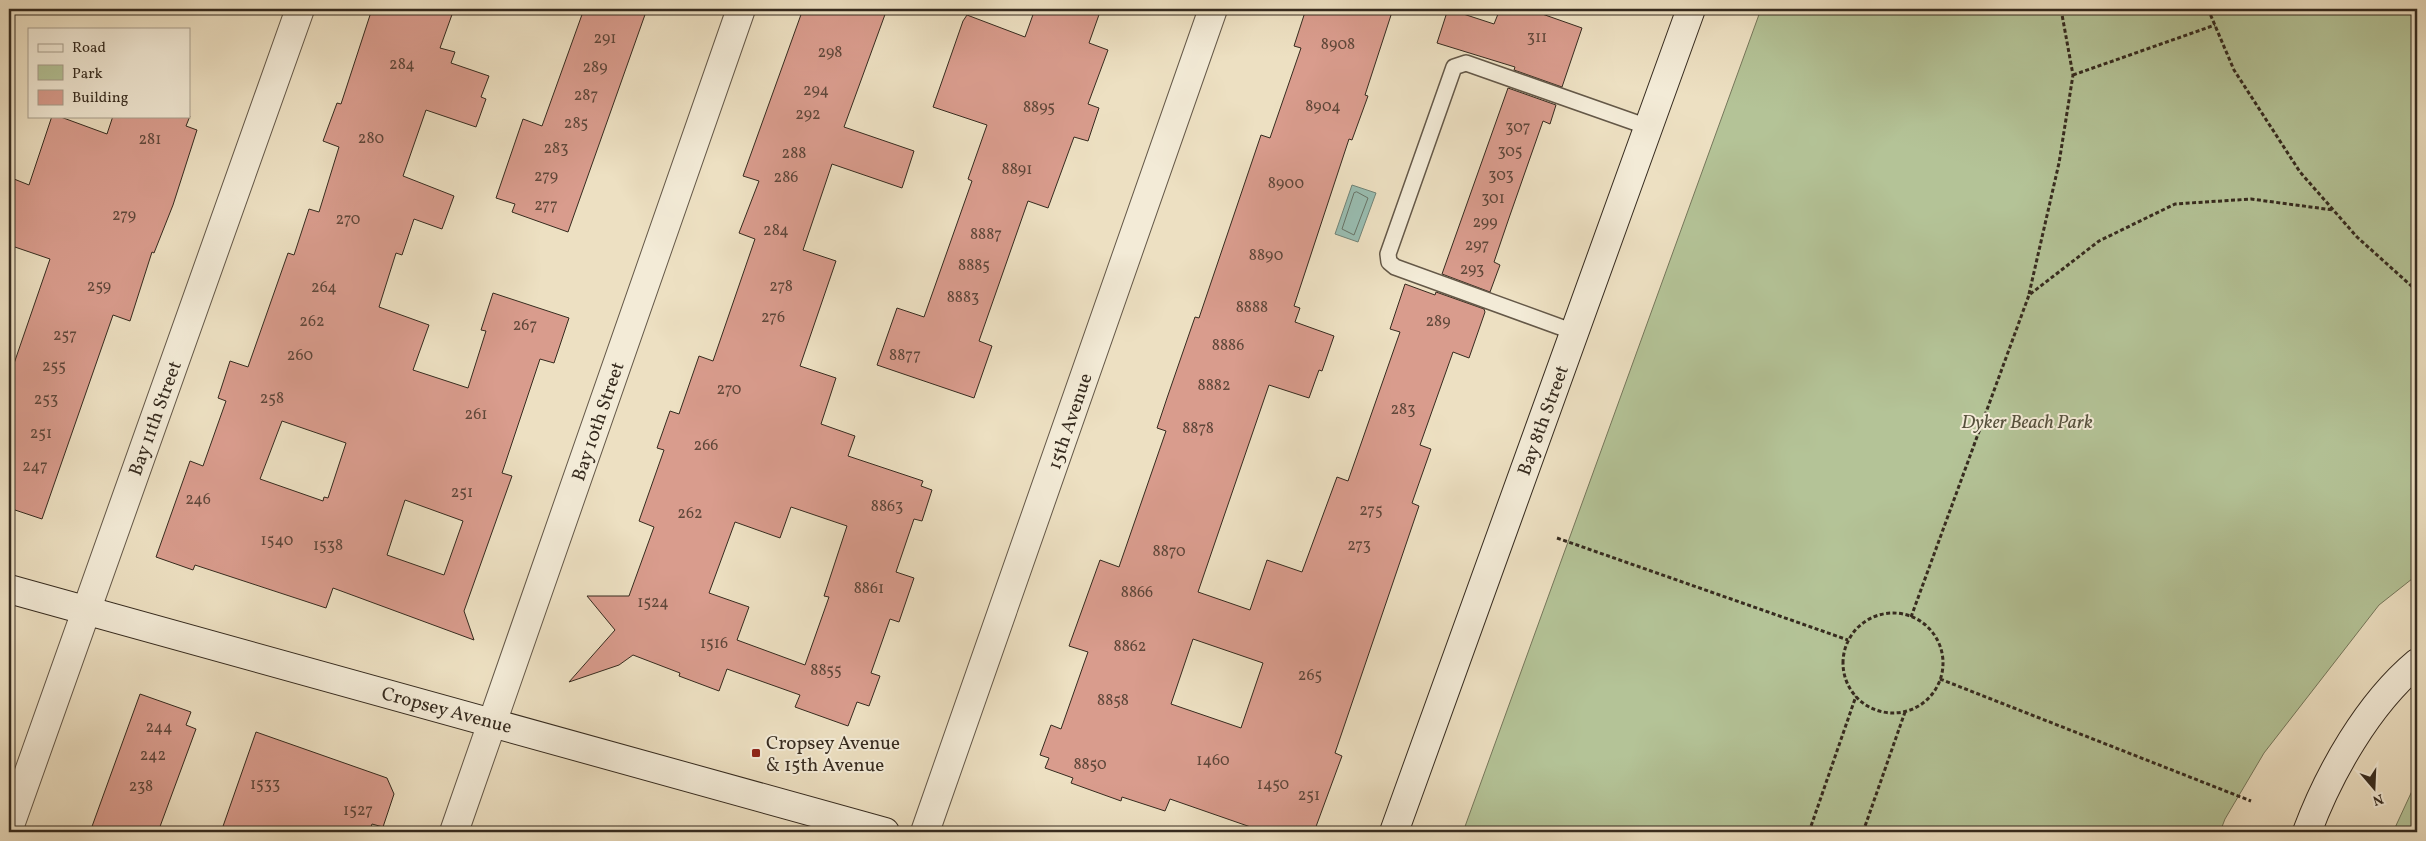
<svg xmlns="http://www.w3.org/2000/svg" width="2426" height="841" font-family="Vollkorn,serif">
  <rect width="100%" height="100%" fill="#ede0c2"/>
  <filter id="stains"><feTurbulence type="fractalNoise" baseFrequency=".004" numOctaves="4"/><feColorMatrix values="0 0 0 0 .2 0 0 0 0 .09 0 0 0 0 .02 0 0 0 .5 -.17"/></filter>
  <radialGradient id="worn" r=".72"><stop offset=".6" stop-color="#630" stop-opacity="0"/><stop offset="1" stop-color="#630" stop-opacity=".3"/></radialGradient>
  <!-- green -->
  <path fill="#b4c397" stroke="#75775b" d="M1761,9H2417V575L2379,605L2264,753L2225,819L2220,832H1463Z
    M2417,784V832H2393L2412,791Z"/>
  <!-- water -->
  <path fill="#99bdb1" stroke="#718377" d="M1352,185L1376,193L1358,242L1335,234Z"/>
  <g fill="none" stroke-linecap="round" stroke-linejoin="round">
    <!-- shore -->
    <path stroke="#687468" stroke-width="1" d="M1357,192L1368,198L1354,235L1342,229L1354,193Z"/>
  </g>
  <!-- building -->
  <path fill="#d99c8d" stroke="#362b1f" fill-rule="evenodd" d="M372,9H454L440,48L455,52L451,63L489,76L481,97L486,99L476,127L426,110L403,176L454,196L442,229L414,219L402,255L396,253L379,307L429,325L413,370L468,388L486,331L481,330L493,293L569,318L554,363L540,359L502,473L512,476L464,611L474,640L333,588L326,608L195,565L193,570L156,557L190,461L203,466L226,401L218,398L230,361L248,367L288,253L294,255L309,209L319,212L339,147L323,141L337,103L341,104ZM282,421L346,443L328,498L324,497L323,501L260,479ZM405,500L463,521L444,575L387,555Z
    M584,9H647L568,232L512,212L515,204L496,198L523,119L542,126Z
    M803,9H887L844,127L914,151L902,188L832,164L803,250L836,261L800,366L836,378L821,424L855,436L848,456L923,481L921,486L932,490L922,521L914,519L896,572L914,578L899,622L890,619L871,673L880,676L869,706L857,702L848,726L795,707L800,695L727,669L719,691L679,676L680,673L633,655L619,665L569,682L615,630L587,596H629L654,527L639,521L664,450L657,448L670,411L679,414L699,356L713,361L755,239L739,233L759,181L743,176ZM791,507L847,526L824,596L829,597L805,665L737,640L749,607L709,593L735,522L780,538Z
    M1035,9H1101L1089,43L1108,50L1088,104L1099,108L1088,141L1074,137L1048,208L1028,201L979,341L992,346L974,398L877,365L897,308L924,317L972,181L968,179L987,125L933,107L963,21L967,15L1025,37Z
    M1306,9H1393L1365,95L1368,96L1352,140L1349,139L1294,306L1300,308L1295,322L1334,336L1322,371L1319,370L1309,398L1269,385L1198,592L1250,610L1267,560L1302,572L1337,477L1348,481L1400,332L1390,329L1405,284L1435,295L1436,292L1484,309L1485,312L1469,358L1453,352L1420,445L1431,449L1412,503L1419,506L1335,753L1342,756L1314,832H1265L1170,799L1165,811L1122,797L1121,801L1071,783L1073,778L1045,768L1049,758L1040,755L1051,725L1061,729L1088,652L1069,646L1100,560L1119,567L1166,431L1157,428L1167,398L1195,317L1199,318L1261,135L1270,138L1301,48L1294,46ZM1193,639L1263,663L1241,728L1171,704Z
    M1448,9L1494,24L1500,9H1528L1582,28L1562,87L1514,70L1515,67L1437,43Z
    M1508,88L1556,105L1550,124L1543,121L1509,218L1494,262L1500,265L1490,292L1442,274Z
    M52,116H58L107,134L113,116H190L186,126L197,130L173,205L154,253L152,252L130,321L113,315L42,519L9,508V378L50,259L9,245V177L29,185Z
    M140,694L191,712L186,725L196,729L158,832H90Z
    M256,732L387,778L394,794L383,827L372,824L369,832H221Z"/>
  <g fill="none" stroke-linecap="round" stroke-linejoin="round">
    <!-- lane casing -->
    <g stroke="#645848" stroke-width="18">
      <path id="lane" d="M1574,332L1395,267L1389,262L1388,254L1454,67L1466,63L1648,127"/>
    </g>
    <!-- street casing -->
    <g stroke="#645848" stroke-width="30">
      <path id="street" d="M9,828L300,9
        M454,832L741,9
        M925,832L1213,9"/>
    </g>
    <!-- secondary casing -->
    <g stroke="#362b1f" stroke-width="30">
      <path id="secondary" d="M9,589L885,832
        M1394,832L1691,9
        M2307,832C2329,773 2368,704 2417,663"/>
    </g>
    <!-- path -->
    <path stroke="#362b1f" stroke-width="3" stroke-dasharray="4 2.5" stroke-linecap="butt" d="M2208,9L2234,70L2300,172L2357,237L2417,291
      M2073,75L2215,25
      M2029,294L2059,163L2073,75L2061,9
      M1557,538L1848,640
      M1843 663a50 50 0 1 1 100 0a50 50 0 1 1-100 0Z
      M1911,617L2029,295L2099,241L2175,204L2251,199L2333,210
      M1940,679L2251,801
      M1809,832L1856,696
      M1863,832L1905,712"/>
    <!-- lane -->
    <use href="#lane" stroke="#f3ebd7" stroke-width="15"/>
    <!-- street -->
    <use href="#street" stroke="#f3ebd7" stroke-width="28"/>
    <!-- secondary -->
    <use href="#secondary" stroke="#f3ebd7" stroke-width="28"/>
  </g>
  <!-- markers -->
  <rect fill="#8f2418" stroke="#f3ebd7" stroke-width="2" x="751" y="748" width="10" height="10" rx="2.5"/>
  <g text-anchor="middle" stroke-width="4" stroke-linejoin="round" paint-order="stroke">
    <!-- number labels -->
    <g font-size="16" fill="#5f473a">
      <text x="1537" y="42">311</text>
      <text x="605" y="43">291</text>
      <text x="1338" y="49">8908</text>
      <text x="830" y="57">298</text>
      <text x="402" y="69">284</text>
      <text x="595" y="72">289</text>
      <text x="816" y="95">294</text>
      <text x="586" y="100">287</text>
      <text x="1323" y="111">8904</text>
      <text x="1039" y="112">8895</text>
      <text x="808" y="119">292</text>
      <text x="576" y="128">285</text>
      <text x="1518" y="132">307</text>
      <text x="371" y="143">280</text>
      <text x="150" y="144">281</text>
      <text x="556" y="153">283</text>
      <text x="1510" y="156">305</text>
      <text x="794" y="158">288</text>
      <text x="1017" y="174">8891</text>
      <text x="1501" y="180">303</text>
      <text x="546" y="181">279</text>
      <text x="786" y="182">286</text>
      <text x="1286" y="188">8900</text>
      <text x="1493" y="203">301</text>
      <text x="546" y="210">277</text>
      <text x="124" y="220">279</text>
      <text x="348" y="224">270</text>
      <text x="1485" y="227">299</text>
      <text x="776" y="235">284</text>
      <text x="986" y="239">8887</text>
      <text x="1477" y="250">297</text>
      <text x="1266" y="260">8890</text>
      <text x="974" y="270">8885</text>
      <text x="1472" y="274">293</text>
      <text x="99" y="291">259</text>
      <text x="781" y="291">278</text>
      <text x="324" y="292">264</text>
      <text x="963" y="302">8883</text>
      <text x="1252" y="312">8888</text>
      <text x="773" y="322">276</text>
      <text x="312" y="326">262</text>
      <text x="1438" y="326">289</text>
      <text x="525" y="330">267</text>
      <text x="65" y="340">257</text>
      <text x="1228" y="350">8886</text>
      <text x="300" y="360">260</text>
      <text x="905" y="360">8877</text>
      <text x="54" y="371">255</text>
      <text x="1214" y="390">8882</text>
      <text x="729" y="394">270</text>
      <text x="272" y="403">258</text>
      <text x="46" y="404">253</text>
      <text x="1403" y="414">283</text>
      <text x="476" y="419">261</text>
      <text x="1198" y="433">8878</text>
      <text x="41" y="438">251</text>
      <text x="706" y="450">266</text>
      <text x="35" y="471">247</text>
      <text x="462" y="497">251</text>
      <text x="198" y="504">246</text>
      <text x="887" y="511">8863</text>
      <text x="1371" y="515">275</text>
      <text x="690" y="518">262</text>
      <text x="277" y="545">1540</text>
      <text x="328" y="550">1538</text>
      <text x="1359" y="550">273</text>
      <text x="1169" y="556">8870</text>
      <text x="869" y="593">8861</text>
      <text x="1137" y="597">8866</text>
      <text x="653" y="607">1524</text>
      <text x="714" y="648">1516</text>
      <text x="1130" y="651">8862</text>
      <text x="826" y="675">8855</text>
      <text x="1310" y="680">265</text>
      <text x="1113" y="705">8858</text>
      <text x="159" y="732">244</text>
      <text x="153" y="760">242</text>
      <text x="1213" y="765">1460</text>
      <text x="1090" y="769">8850</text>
      <text x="265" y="789">1533</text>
      <text x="1273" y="789">1450</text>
      <text x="141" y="791">238</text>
      <text x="1309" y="800">251</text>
      <text x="358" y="815">1527</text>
    </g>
    <!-- street labels -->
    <g font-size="19" fill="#362b1f" stroke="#f3ebd7">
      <text transform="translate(154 418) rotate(-70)" y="7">Bay 11th Street</text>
      <text transform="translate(1542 420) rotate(-70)" y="7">Bay 8th Street</text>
      <text transform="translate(597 421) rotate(-71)" y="7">Bay 10th Street</text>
      <text transform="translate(1069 421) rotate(-71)" y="7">15th Avenue</text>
      <text transform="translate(447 709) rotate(15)" y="7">Cropsey Avenue</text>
    </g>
    <!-- park labels -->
    <g font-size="19" font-style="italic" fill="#56513d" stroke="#f3ebd7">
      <text x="2027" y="428">Dyker Beach Park</text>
    </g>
    <!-- poi labels -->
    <g font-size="19" fill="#362b1f" stroke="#f3ebd7" text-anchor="start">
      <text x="766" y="749">Cropsey Avenue<tspan x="766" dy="22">&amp; 15th Avenue</tspan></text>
    </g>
  </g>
  <!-- margin -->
  <rect width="2426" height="841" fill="none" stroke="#ede0c2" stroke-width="30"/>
  <rect x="10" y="10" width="2406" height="821" fill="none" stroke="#362b1f" stroke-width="2.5"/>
  <rect x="15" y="15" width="2396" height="811" fill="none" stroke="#362b1f"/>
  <!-- legend -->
  <rect x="28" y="28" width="162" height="90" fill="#f3ebd7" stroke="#a79e8d"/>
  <rect x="38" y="44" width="25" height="8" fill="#f3ebd7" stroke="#a79e8d"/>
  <text x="72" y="52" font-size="15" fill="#362b1f">Road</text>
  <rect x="38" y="65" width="25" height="15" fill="#b4c397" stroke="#a79e8d"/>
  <text x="72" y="78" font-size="15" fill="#362b1f">Park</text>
  <rect x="38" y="90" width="25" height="15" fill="#d99c8d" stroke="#a79e8d"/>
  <text x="72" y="102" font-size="15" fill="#362b1f">Building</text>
  <!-- north arrow -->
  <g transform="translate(2374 788) rotate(161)" stroke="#f3ebd7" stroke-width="4" paint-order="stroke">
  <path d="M0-4L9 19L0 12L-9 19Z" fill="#362b1f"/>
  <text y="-8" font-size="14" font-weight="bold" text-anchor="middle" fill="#362b1f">N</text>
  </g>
  <rect width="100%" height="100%" filter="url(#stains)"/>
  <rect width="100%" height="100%" fill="url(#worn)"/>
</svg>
